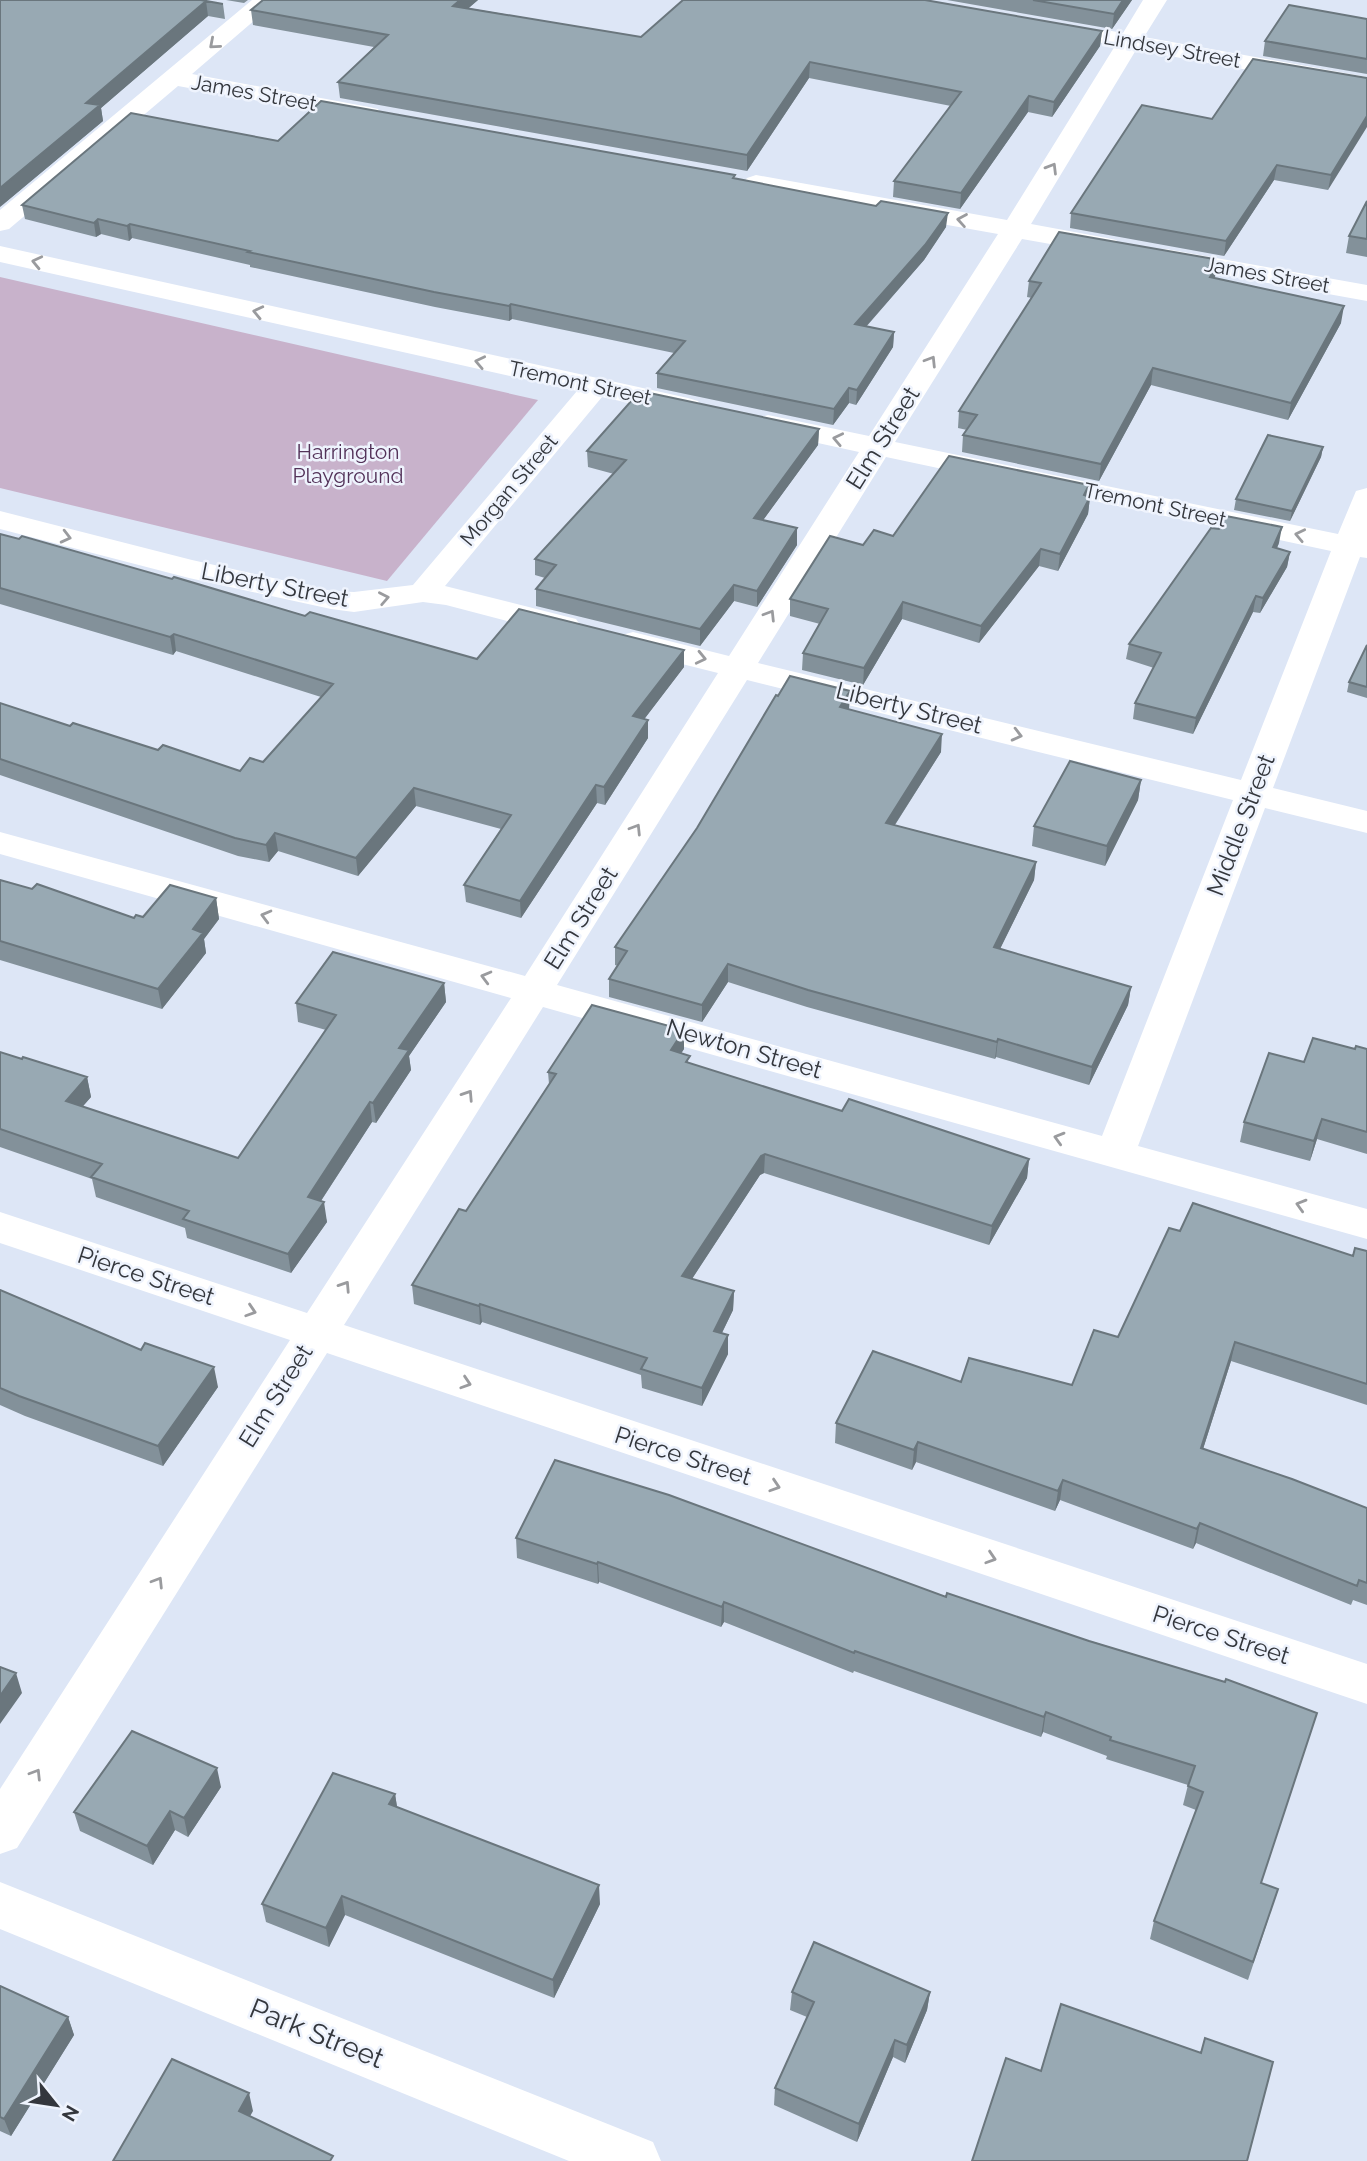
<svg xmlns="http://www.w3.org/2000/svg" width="1367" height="2161" font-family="Raleway,sans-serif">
  <rect width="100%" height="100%" fill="#dde6f6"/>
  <!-- green -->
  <path fill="#c8b2cb" d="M0,277L538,400L387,581L0,488Z"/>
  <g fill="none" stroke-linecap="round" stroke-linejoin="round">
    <!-- minor -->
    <path fill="#fff" fill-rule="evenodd" d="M252,0H278L192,74L369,107L378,109L381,114L378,119L369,121L178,86L9,229L0,231V210Z
      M1143,0H1167L1144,37L1367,77V91L1136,50L1031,224L1107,238L1116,240L1120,246L1116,252L1107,254L1022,239L895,442L1338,534L1356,491L1367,488V558L1360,557L1273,788L1367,811V833L1265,808L1138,1146L1367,1209V1239L543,1007L344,1325L1367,1664V1704L327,1353L17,1848L0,1854V1789L290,1340L0,1243V1212L307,1313L511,998L0,854V832L525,976L718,673L622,649L617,642L622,635L633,632L729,656L859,452L758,430L753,424L758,418L768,415L869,436L998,234L756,191L747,188L743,183L747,178L756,175L1007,220L1115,46L1098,42L1094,37L1098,32L1106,30L1123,33ZM886,457L1331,551L1241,780L758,663ZM747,680L1233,800L1102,1136L557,985Z
      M0,246L688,398L698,401L702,407L698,413L688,416L602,397L445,586L576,619L581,626L576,633L565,636L446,605L423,602L354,612L331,609L189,578L0,529V511L192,560L331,591L354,592L413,585L577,391L0,262Z
      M1166,249L1367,285V301L1157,263L1153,257L1157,251Z
      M0,1882L653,2142L661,2161H569L0,1929Z"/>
  </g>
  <!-- wall -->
  <path fill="#83919a" d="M201,0L223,4L225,19L208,16L101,108L103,121L0,207Z
    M226,0H248L244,3Z
    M478,0L468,8L641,37L1102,31L1100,46L1052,117L1028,112L960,209L893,197L894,181L951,106L809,78L747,171L340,98L338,82L374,47L253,25L251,10Z
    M947,0H1132L1112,29Z
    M1367,19V74L1263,56L1265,41Z
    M1367,78L1328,190L1274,180L1224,256L1070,228L1071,213L1212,119Z
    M278,141L735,178L946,227L924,260L866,327L894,332L893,347L856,405L849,403L833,425L657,388V373L674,353L512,319L509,321L435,307L250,267V265L132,238L129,241L101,234L96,237L25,219L22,205Z
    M1367,201V257L1346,253L1349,236Z
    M1214,259L1213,265L1215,278L1341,323L1288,420L1151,385L1099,481L962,452L963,435L967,430L958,428L959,411L1032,298L1027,297L1029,281Z
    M819,429L818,445L763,520L797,528V545L757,607L734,601L700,646L536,606V589L545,578L535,575V559L614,474L588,467L587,451Z
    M1323,447L1321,457L1290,521L1234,510L1236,499Z
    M1088,496L1090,497L1088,514L1058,571L1039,566L979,643L902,619L863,685L802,670L803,653L820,624L790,616V599L863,545L893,536Z
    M0,534L305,616L477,659L684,667L644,719L648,720V738L605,805L597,803L521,918L466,902L464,885L501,829L416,806L358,876L278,851L269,862L238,856L0,775V703L70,726L158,750L240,771L263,762L321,697L176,651L173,655L0,604Z
    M1279,543L1277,548L1290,552L1287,567L1260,613L1253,612L1193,734L1133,719L1135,703L1154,668L1126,659L1129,644Z
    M1367,645V698L1347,692L1349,682Z
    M850,691L849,709L941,752L895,825L1036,862L1034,880L1000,949L1131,987L1128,1005L1089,1085L996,1057L995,1059L807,1007L728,982L702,1022L609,997V979L618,966L615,965V947L697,828L778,696Z
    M1141,780L1138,800L1105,866L1032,846L1034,826Z
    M0,880L134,918L143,917L216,898L219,919L204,939L206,953L162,1009L0,960Z
    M444,983L446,1002L409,1056L411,1070L376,1123L372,1122L321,1201L327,1222L291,1273L187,1238L185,1228L96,1197L92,1179L0,1147V1052L22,1059L87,1077L91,1097L82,1107L238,1158L326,1030L298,1022L296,1003Z
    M684,1049L681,1053L690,1064L842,1111L1029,1159L1027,1178L989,1245L764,1173L760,1175L692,1279L734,1291L733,1310L722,1333L728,1335V1354L702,1406L642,1388L641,1375L482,1322L480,1325L414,1304L412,1285L466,1211L549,1084L548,1072Z
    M1355,1049H1367V1154L1317,1139L1310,1161L1240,1142L1244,1122L1304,1062Z
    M1180,1231L1353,1256L1367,1251V1405L1231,1361L1203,1449L1367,1508V1605L1353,1600L1351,1605L1196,1543L1193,1549L1060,1500L1055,1511L916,1462L912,1470L835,1443L836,1423L961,1382L1072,1385L1118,1337Z
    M0,1290L218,1387L163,1466L25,1416L0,1405Z
    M516,1538L946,1597L1225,1682L1262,1883L1272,1908L1248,1980L1150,1939L1154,1921L1196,1810L1183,1805L1188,1785L1106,1759L1107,1756L1043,1732L1041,1737L854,1671L853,1673L724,1622L721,1627L599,1582L598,1584L517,1558Z
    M221,1787L188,1837L175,1830L153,1865L80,1831L74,1812Z
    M395,1794L397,1807L600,1904L554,1998L345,1915L329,1947L266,1922L262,1904Z
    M0,1986L68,2017L74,2035L11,2136L0,2131Z
    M792,1992H930L927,2010L905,2063L893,2057L857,2142L774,2105L775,2088L807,2017L790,2010Z"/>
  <!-- shaded-wall -->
  <path fill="#6a767d" d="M460,0H478L454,21L453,6Z
    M1123,0H1132L1112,29L1114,14Z
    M206,1L208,16L101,108L103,121L0,207V188L86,103Z
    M1102,31L1100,46L1052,117L1054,102Z
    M810,62L809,78L747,171V155Z
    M1029,96L1028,112L960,209L961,193Z
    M1367,116V127L1328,190L1331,175Z
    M1277,165L1274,180L1224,256L1226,241Z
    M948,213L946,227L924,260L855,339V324Z
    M98,219L101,234L96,237L94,223Z
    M130,224L132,238L129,241L127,226Z
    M1214,259L1211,275L1217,266L1214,283L1208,294L1210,265Z
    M511,304L512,319L509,321V306Z
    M1344,306L1341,323L1288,420L1291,403Z
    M894,332L893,347L856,405L857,390Z
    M1153,368L1151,385L1099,481L1101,464Z
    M849,388V403L833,425L834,409Z
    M819,429L818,445L753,534L754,518Z
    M1323,447L1321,457L1290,521L1292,511Z
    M1089,485L1087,502L1084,495Z
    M1090,497L1088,514L1058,571L1060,554Z
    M1282,527L1279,543L1270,563L1273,547Z
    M797,528V545L757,607V591Z
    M1041,549L1039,566L979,643L981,626Z
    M1290,552L1287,567L1260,613L1263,598Z
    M734,585V601L700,646V629Z
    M1256,596L1253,612L1193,734L1196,718Z
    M903,602L902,619L863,685L864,668Z
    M174,634L176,651L173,655L170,637Z
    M684,650V667L633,734V716Z
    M850,691L849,708L840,724V707Z
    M648,720V738L605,805L604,787Z
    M942,734L941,752L885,840L886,823Z
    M1141,780L1138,800L1105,866L1107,846Z
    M596,785L597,803L521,918L520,901Z
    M414,788L416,806L358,876L356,858Z
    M275,833L278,851L269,862L266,845Z
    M1036,862L1034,880L992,965L994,947Z
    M216,898L219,919L204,939L206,953L162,1009L158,989L193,929Z
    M728,964V982L702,1022V1005Z
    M444,983L446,1002L409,1056L411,1070L376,1123L373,1103L399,1048Z
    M1131,987L1128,1005L1089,1085L1092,1067Z
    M684,1030V1049L671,1069V1050Z
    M998,1039L996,1057L995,1059L997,1042Z
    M87,1077L91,1097L70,1121L66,1101Z
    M370,1102L372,1122L311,1216L308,1197Z
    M1322,1119L1317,1139L1310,1161L1314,1141Z
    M765,1154L764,1173L760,1175L682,1294V1276L761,1156Z
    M1029,1159L1027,1178L989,1245L992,1226Z
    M324,1202L327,1222L291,1273L288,1254Z
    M734,1291L733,1310L714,1349V1331Z
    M480,1304L482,1322L480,1325L479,1306Z
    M728,1335V1354L702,1406V1388Z
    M1235,1342L1231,1361L1197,1468L1201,1448Z
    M214,1367L218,1387L163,1466L158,1446Z
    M918,1442L916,1462L912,1470L914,1450Z
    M1063,1480L1060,1500L1055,1511L1058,1491Z
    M1200,1523L1196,1543L1193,1549L1197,1529Z
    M598,1562L599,1582L598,1584L597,1564Z
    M724,1602V1622L721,1627L722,1607Z
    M16,1673L22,1693L0,1724V1696Z
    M1046,1712L1043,1732L1041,1737L1044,1717Z
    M217,1768L221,1787L188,1837L184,1818Z
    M395,1794L398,1813L389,1804Z
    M170,1811L175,1830L153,1865L147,1846Z
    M599,1885L600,1904L554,1998L553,1980Z
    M342,1896L345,1915L329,1947L326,1928Z
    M930,1992L927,2010L905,2063L907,2045Z
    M68,2017L74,2035L11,2136L4,2119Z
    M895,2040L893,2057L857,2142L859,2124Z
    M249,2093L253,2111L243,2129L239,2111Z"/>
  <!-- building -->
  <path fill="#98a9b3" stroke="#6a767d" stroke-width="2" d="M0,0H201L223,4L206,1L86,103L100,105L0,188Z
    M263,0H460L453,6L641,37L683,0H925L1102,31L1054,102L1029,96L961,193L894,181L961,92L810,62L747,155L338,82L388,35L251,10Z
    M1033,0H1123L1114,14Z
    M1289,5L1367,19V59L1265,41Z
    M1253,59L1367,78V116L1331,175L1277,165L1226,241L1071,213L1142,105L1212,119Z
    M321,101L735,175L733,178L876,206L881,201L948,213L925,245L855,324L894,332L857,390L849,388L834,409L657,373L685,341L511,304L509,306L434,292L248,252L250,251L130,224L127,226L98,219L94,223L22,205L131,113L278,141Z
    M1367,201V239L1349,236Z
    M1059,232L1214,259L1210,265L1217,266L1210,277L1344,306L1291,403L1153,368L1101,464L963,435L977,415L959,411L1041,283L1029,281Z
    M640,391L819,429L754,518L797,528L757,591L734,585L700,629L536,589L556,565L535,559L626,460L587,451Z
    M1268,435L1323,447L1292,511L1236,499Z
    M949,456L1089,485L1084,495L1090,497L1060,554L1041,549L981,626L903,602L864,668L803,653L828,609L790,599L830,536L863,545L874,530L893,536Z
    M1226,516L1282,527L1273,547L1290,552L1263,598L1256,596L1196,718L1135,703L1161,653L1129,644L1211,528L1219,529Z
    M0,534L19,539L22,536L172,579L174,577L305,616L310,612L477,659L519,609L684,650L633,716L648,720L604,787L596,785L520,901L464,885L511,815L414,788L356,858L275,833L266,845L235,838L0,759V703L70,726L73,723L158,750L163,745L240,771L250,758L263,762L333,684L174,634L170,637L0,588Z
    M1367,645V687L1349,682Z
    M790,676L850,691L840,707L942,734L886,823L1036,862L994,947L1131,987L1092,1067L998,1039L997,1042L808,990L728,964L702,1005L609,979L627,951L615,947L697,828L776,695L778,696Z
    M1070,761L1141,780L1107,846L1034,826Z
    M0,880L32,889L37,884L134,918L136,915L143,917L170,885L216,898L193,929L203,933L158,989L0,941Z
    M333,952L444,983L399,1048L409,1050L373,1103L370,1102L308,1197L324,1202L288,1254L183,1219L189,1211L91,1177L102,1164L0,1129V1052L22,1059L23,1057L87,1077L66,1101L238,1158L336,1015L296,1003Z
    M592,1005L684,1030L671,1050L690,1056L686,1062L842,1111L849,1099L1029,1159L992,1226L765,1154L761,1156L682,1276L734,1291L714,1331L728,1335L702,1388L641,1369L647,1358L480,1304L479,1306L412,1285L459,1209L466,1211L556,1074L548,1072Z
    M1313,1038L1355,1049L1356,1046L1367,1049V1132L1322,1119L1314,1141L1244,1122L1269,1053L1304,1062Z
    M1193,1203L1353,1256L1355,1248L1367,1251V1384L1235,1342L1201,1448L1292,1479L1367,1508V1583L1359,1580L1357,1586L1200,1523L1197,1529L1063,1480L1058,1491L918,1442L914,1450L836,1423L873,1351L961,1382L969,1358L1072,1385L1094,1330L1118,1337L1169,1228L1180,1231Z
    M0,1290L141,1350L145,1343L214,1367L158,1446L19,1396L0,1388Z
    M555,1460L669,1495L946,1597L947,1593L1089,1641L1225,1682L1226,1679L1317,1713L1261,1883L1278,1889L1253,1962L1154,1921L1203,1792L1188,1786L1195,1766L1110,1740L1111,1737L1046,1712L1044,1717L855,1651L854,1653L724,1602L722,1607L598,1562L597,1564L516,1538Z
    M0,1667L16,1673L0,1696Z
    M132,1731L217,1768L184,1818L170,1811L147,1846L74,1812Z
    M333,1773L395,1794L389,1804L599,1885L553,1980L342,1896L326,1928L262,1904Z
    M814,1942L930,1992L907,2045L895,2040L859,2124L775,2088L814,2002L792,1992Z
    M0,1986L68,2017L4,2119L0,2117Z
    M1061,2004L1201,2053L1205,2038L1273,2062L1247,2161H972L1006,2058L1041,2071Z
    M172,2059L249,2093L239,2111L333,2156L330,2161H113Z"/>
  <!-- one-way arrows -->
  <defs><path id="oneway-chevron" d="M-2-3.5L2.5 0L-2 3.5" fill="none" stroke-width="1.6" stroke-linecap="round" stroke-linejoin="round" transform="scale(1.75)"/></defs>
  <g stroke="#9a9b9e">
    <use href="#oneway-chevron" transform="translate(214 44) rotate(139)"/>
    <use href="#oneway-chevron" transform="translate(1052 168) rotate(-59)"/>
    <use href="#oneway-chevron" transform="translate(962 220) rotate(-170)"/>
    <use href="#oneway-chevron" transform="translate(37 262) rotate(-167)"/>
    <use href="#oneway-chevron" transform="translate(258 312) rotate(-167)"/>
    <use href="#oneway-chevron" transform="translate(931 361) rotate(-58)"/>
    <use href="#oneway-chevron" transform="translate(480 362) rotate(-168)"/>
    <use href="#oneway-chevron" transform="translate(838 439) rotate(-168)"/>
    <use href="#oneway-chevron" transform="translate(1300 535) rotate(-168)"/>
    <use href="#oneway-chevron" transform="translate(66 537) rotate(14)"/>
    <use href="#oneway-chevron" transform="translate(384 598) rotate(-11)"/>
    <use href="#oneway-chevron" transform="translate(770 615) rotate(-58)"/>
    <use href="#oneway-chevron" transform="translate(701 658) rotate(13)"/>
    <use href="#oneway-chevron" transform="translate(1017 735) rotate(14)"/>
    <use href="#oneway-chevron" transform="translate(636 829) rotate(-58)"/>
    <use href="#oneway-chevron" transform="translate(266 916) rotate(-165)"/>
    <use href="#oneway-chevron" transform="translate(486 977) rotate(-165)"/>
    <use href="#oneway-chevron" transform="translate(468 1095) rotate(-57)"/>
    <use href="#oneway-chevron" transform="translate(1059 1138) rotate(-164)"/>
    <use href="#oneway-chevron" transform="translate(1301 1205) rotate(-164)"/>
    <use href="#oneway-chevron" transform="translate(345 1286) rotate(-57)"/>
    <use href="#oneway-chevron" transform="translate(251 1311) rotate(18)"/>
    <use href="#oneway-chevron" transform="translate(466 1383) rotate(18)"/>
    <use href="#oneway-chevron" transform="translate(775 1486) rotate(18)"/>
    <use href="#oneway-chevron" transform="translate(991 1558) rotate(18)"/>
    <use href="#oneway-chevron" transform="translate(158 1582) rotate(-58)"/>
    <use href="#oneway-chevron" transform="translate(36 1774) rotate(-58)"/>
  </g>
  <g text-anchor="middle" stroke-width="5" stroke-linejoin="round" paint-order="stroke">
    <!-- far-street labels -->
    <g font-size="21" fill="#34373d" stroke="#eef3fd">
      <text transform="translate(1172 49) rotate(10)" y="7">Lindsey Street</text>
      <text transform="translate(254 93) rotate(10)" y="7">James Street</text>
      <text transform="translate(1267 275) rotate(10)" y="7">James Street</text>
      <text transform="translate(580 383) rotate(12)" y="7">Tremont Street</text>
      <text transform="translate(509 490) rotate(-50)" y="7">Morgan Street</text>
      <text transform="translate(1155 505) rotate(12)" y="7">Tremont Street</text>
    </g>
    <!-- far-park labels -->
    <g font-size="21" fill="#533259" stroke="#eef3fd">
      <text x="348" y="459">Harrington<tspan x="348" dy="24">Playground</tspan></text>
    </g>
    <!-- street labels -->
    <g font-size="24" fill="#34373d" stroke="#eef3fd">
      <text transform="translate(883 438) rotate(-58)" y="8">Elm Street</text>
      <text transform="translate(275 585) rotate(11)" y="8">Liberty Street</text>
      <text transform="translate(909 708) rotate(14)" y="8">Liberty Street</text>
      <text transform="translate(1241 825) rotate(-69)" y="8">Middle Street</text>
      <text transform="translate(581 918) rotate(-58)" y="8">Elm Street</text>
      <text transform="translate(744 1049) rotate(16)" y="8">Newton Street</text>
      <text transform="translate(146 1276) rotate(18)" y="8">Pierce Street</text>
      <text transform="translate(276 1396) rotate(-58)" y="8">Elm Street</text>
      <text transform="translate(683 1456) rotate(18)" y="8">Pierce Street</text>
      <text transform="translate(1221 1635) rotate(18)" y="8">Pierce Street</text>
    </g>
    <!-- near-street labels -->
    <g font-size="28" fill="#34373d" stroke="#eef3fd">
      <text transform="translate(317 2033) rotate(22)" y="10">Park Street</text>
    </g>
  </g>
  <!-- north arrow -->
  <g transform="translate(56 2105) rotate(120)" stroke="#eef3fd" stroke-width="5" paint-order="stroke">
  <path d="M0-5L12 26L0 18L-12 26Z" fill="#34373d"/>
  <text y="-10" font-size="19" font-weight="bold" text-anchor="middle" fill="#34373d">N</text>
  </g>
</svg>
